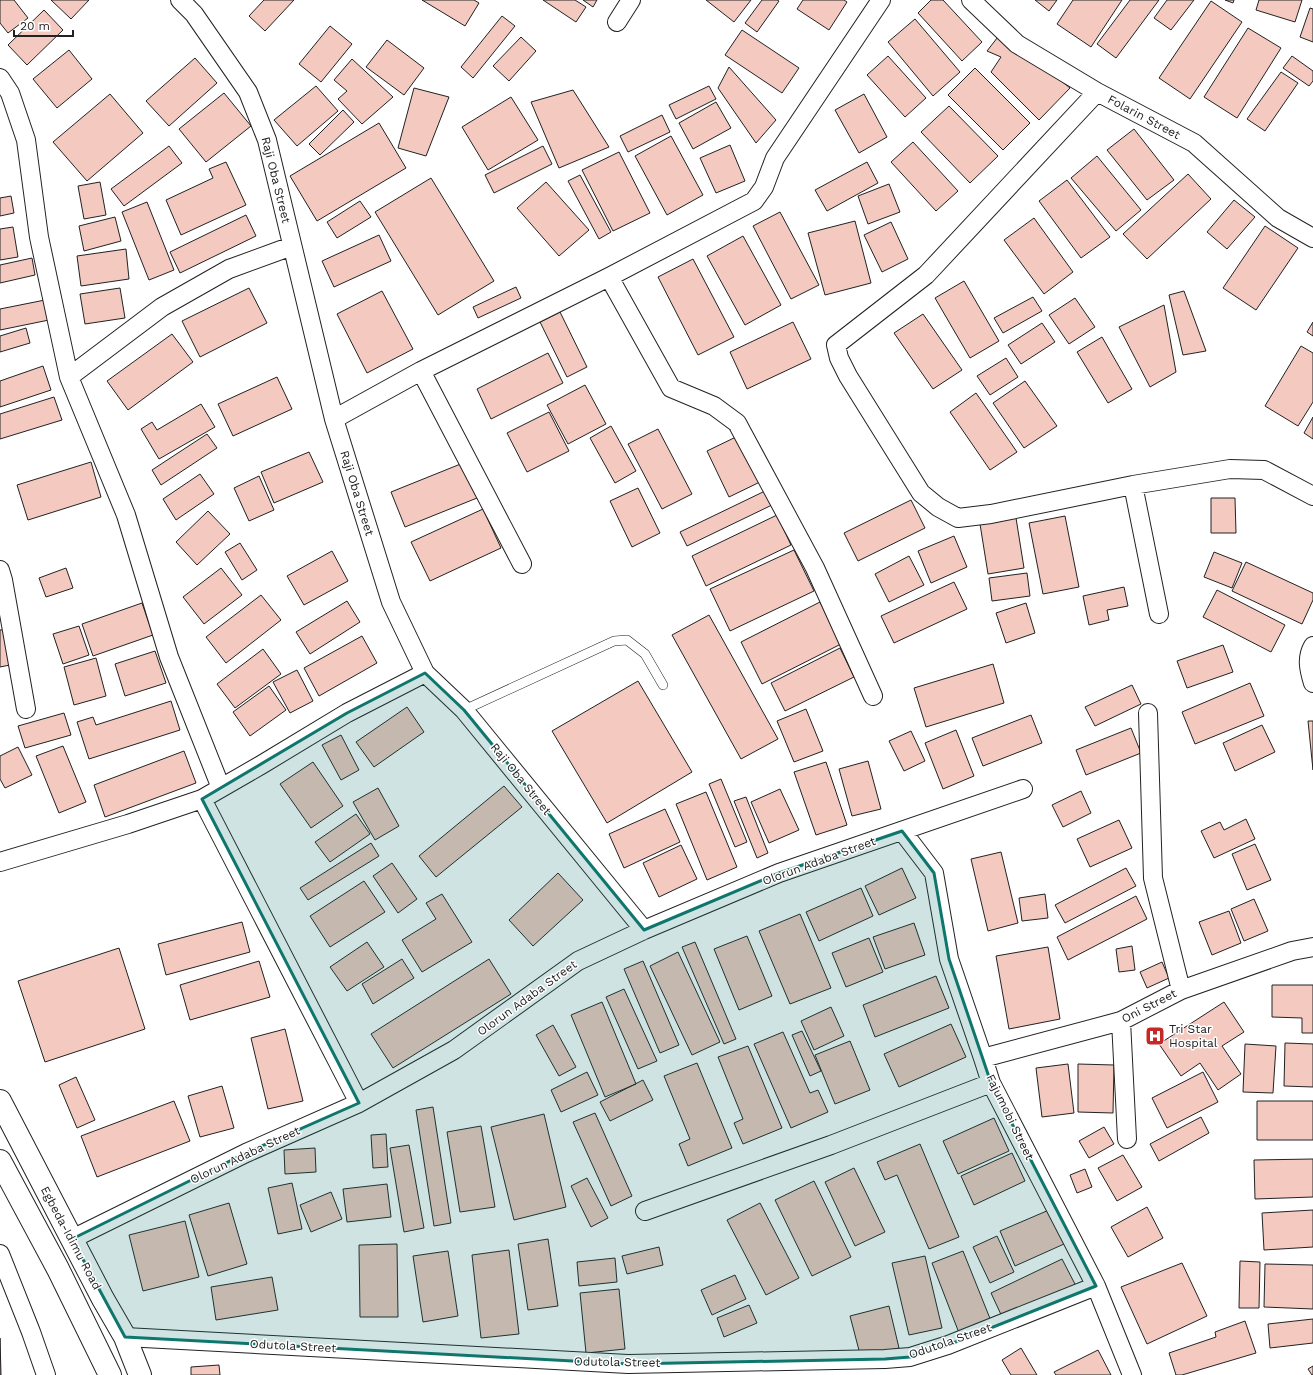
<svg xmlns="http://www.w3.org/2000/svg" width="1313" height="1375" font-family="'Work Sans',sans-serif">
  <rect width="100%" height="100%" fill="#fff"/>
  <!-- building -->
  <path fill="#f3c9c0" stroke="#222" d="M0,0H14L28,18L8,33L0,23Z
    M51,0H89L71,19Z
    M264,0H294L265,31L249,16Z
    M422,0H474L479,3L465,26Z
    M543,0H575L586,7L576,22Z
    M583,0H597L593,7Z
    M706,0H751L734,22Z
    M762,0H777L779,1L757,32L745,23Z
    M803,0H844L847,2L829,30L797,9Z
    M931,0H943L982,42L962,61L918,13Z
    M1035,0H1057L1049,11Z
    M1073,0H1122L1091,47L1057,24Z
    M1130,0H1159L1116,58L1097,44Z
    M1167,0H1194L1171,30L1154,18Z
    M1225,0H1234L1233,3Z
    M1259,0H1302L1295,22L1256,10Z
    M1211,1L1242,22L1190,99L1159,78Z
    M1310,8L1313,9V42L1300,37Z
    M44,10L63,30L27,65L8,45Z
    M502,16L515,26L473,78L461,67Z
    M915,19L960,72L933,96L888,42Z
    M330,26L352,44L321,82L299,64Z
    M1248,28L1281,48L1237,118L1204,97Z
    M742,30L799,68L782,93L725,55Z
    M1001,33L1070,88L1039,120L991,72L1001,57L987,51Z
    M521,37L536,51L509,81L493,66Z
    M387,40L424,68L404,95L366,67Z
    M69,50L92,79L57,108L33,79Z
    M888,56L926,98L905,117L867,75Z
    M1292,56L1313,71V81L1309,86L1283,68Z
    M195,58L217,83L169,126L146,101Z
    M352,59L393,97L362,124L338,99L347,91L334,80Z
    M729,67L776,120L756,143L718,88Z
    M975,68L1030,123L1003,150L948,95Z
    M1281,72L1298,83L1265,131L1247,119Z
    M316,86L338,111L297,146L274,120Z
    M709,86L716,99L676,119L669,105Z
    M414,88L449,97L426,156L398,148Z
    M573,90L609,147L559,168L531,102Z
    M224,93L251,126L206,162L179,129Z
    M110,94L143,133L87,181L53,142Z
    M864,94L887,137L859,153L835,110Z
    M511,97L538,140L488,170L462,127Z
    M716,102L731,128L693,149L679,123Z
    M949,106L998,156L970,183L921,132Z
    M343,110L354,122L320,155L309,144Z
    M662,115L670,132L628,152L620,136Z
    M379,123L406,168L317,221L290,176Z
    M1134,129L1174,180L1147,200L1107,150Z
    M671,136L703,195L667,215L635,156Z
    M913,142L958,191L936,211L891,162Z
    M730,145L745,181L716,193L700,158Z
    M169,146L182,163L124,206L111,189Z
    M543,146L552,164L494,193L485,175Z
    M619,152L650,213L613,231L582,170Z
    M1097,156L1141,210L1116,231L1071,178Z
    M226,162L246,205L181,235L166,200L213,178L209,169Z
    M867,162L878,183L827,211L815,190Z
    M1188,174L1211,199L1147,259L1123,234Z
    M580,175L611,232L599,239L568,181Z
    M431,178L494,281L438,315L375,212Z
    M1067,180L1110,237L1081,258L1039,201Z
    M100,182L106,215L84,219L78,186Z
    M546,182L589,230L559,256L517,208Z
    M889,184L900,212L868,224L858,196Z
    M11,196L14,213L0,216V198Z
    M1234,200L1255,217L1227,249L1207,232Z
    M360,201L371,217L337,238L327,222Z
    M147,202L174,270L149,280L122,212Z
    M780,212L819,285L791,299L753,226Z
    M246,215L256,236L180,273L170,252Z
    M115,217L121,241L84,251L79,226Z
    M1034,218L1073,272L1044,294L1004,240Z
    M855,221L871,283L825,295L808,233Z
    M891,222L908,259L882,272L864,235Z
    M1265,226L1298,248L1256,310L1223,288Z
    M13,227L18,257L0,260V229Z
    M379,235L391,261L334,287L322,261Z
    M743,236L781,305L745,325L707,256Z
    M126,249L129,279L81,286L77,256Z
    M32,258L35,275L0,283V265Z
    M693,259L734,337L698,355L658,277Z
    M964,281L999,341L970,358L935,298Z
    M516,287L521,298L478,318L473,307Z
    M120,288L125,318L85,324L80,294Z
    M249,288L267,323L200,357L182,321Z
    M382,291L413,349L367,373L337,314Z
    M1184,291L1206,351L1183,355L1169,295Z
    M1033,297L1042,311L1003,333L994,318Z
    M1075,298L1095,327L1069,344L1049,315Z
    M45,300L49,320L0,330V309Z
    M1164,305L1176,372L1150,387L1119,327Z
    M560,312L587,367L567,377L540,322Z
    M923,314L962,370L933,389L894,333Z
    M793,322L811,359L747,389L730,352Z
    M1313,322V336L1307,332Z
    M1042,323L1055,342L1021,364L1008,345Z
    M26,328L30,343L0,352V336Z
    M172,334L193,362L128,410L107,381Z
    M1102,337L1132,389L1108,403L1077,352Z
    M1301,346L1313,353V402L1298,426L1265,406Z
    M548,353L563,383L491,419L477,389Z
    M1006,358L1018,377L990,395L977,376Z
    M43,366L51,390L0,407V381Z
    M277,377L292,409L233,436L218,404Z
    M1025,381L1057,426L1024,448L993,403Z
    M585,385L606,424L568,444L547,405Z
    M976,393L1017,452L990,470L950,412Z
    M54,397L62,420L0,439V414Z
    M201,404L215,427L159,459L141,429L152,422L157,430Z
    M549,412L569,451L527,472L507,433Z
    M1313,417V439L1304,433Z
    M611,426L636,471L615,483L590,438Z
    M658,429L692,494L662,509L628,444Z
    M207,434L217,448L161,485L152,470Z
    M740,435L762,481L729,497L707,451Z
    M309,452L323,482L274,503L261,472Z
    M468,461L482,496L405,527L391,492Z
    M91,462L101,497L28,520L17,485Z
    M200,474L214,494L176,520L163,499Z
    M259,476L274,510L249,521L234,488Z
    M638,488L660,533L632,547L610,501Z
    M765,491L772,505L687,546L680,532Z
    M1211,498H1235L1236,533H1211Z
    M911,500L925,528L858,561L844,533Z
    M483,509L501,548L430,581L411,542Z
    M208,511L230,534L197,565L176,542Z
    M777,515L791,545L706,586L692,556Z
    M1065,516L1079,587L1043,594L1029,523Z
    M1016,518L1024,568L988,574L980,524Z
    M954,536L967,567L931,583L918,551Z
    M240,543L257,570L242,580L225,552Z
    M794,550L814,591L730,631L710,589Z
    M332,551L348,581L304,605L287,576Z
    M1214,552L1242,563L1232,588L1204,577Z
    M909,556L924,585L889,602L875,574Z
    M1246,562L1313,593V600L1302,624L1232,591Z
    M66,568L73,588L46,597L39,578Z
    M221,568L242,595L204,624L183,597Z
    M1027,573L1030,596L992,601L989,578Z
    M954,582L967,609L894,643L881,616Z
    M1124,587L1128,606L1107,610L1109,620L1089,625L1083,596Z
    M1217,590L1285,625L1271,652L1203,617Z
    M261,595L281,620L226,663L206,637Z
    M347,601L360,622L310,654L296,632Z
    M820,602L841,644L762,684L741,642Z
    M142,603L153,635L93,656L82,624Z
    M1026,603L1035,633L1006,643L996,613Z
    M709,615L778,739L741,759L672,635Z
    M79,626L89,655L63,664L53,634Z
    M8,629L15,664L0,667V630Z
    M362,636L377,663L319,696L304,668Z
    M1223,645L1233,672L1187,688L1177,661Z
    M840,648L854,677L785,711L771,683Z
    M263,649L281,674L235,708L217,684Z
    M155,651L166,683L125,696L115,664Z
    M96,658L106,696L74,705L64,667Z
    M993,664L1004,703L926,727L914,688Z
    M297,670L313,701L290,713L273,682Z
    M638,681L692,772L607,823L552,731Z
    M1250,683L1264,716L1195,744L1182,712Z
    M1132,685L1141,704L1095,726L1085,707Z
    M269,686L286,710L250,736L233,712Z
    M171,701L180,730L89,759L77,722L93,717L96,725Z
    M407,707L424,732L374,767L356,742Z
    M806,709L823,751L794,762L777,721Z
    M64,713L71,735L25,748L18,726Z
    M1031,715L1042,743L983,766L972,738Z
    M1308,721H1313V770Z
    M1262,725L1275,752L1235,771L1223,743Z
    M1131,728L1141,753L1086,775L1076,750Z
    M956,730L974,776L943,789L925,743Z
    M911,731L925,761L904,771L889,741Z
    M341,735L359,770L341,780L322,745Z
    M63,746L86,802L59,813L36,756Z
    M18,747L32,775L5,788L0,779V756Z
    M184,751L196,783L105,817L94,785Z
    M868,761L881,809L852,816L839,769Z
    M313,762L343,806L311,828L280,784Z
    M826,762L847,825L816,835L794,772Z
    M721,779L747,842L735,847L709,784Z
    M504,786L522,807L436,877L419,856Z
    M378,788L399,826L375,840L353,802Z
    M780,789L799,830L769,843L751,802Z
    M1081,791L1091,813L1063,827L1052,805Z
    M706,792L737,867L707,880L676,804Z
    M746,797L768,853L757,858L734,801Z
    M665,809L680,842L624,868L609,834Z
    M356,814L370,834L330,862L315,842Z
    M1246,819L1255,839L1214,858L1201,831L1220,822L1224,830Z
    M1119,820L1132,848L1090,867L1077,839Z
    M371,843L379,856L308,900L300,888Z
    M1255,844L1271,880L1247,890L1232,854Z
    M681,845L697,879L659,897L643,863Z
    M1001,852L1018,923L988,931L971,859Z
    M392,863L417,899L398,913L373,876Z
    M902,868L916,898L879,915L865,886Z
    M1126,868L1136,886L1065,923L1055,905Z
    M558,873L583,900L533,946L509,920Z
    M364,881L385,912L330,947L310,916Z
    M861,888L873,916L819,941L806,912Z
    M442,894L472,942L422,972L402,940L436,919L426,903Z
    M1045,894L1048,918L1022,921L1019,898Z
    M1136,896L1147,919L1068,960L1057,937Z
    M1254,899L1268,931L1244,941L1231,909Z
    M1229,911L1241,943L1212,955L1199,922Z
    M800,914L831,988L790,1004L759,931Z
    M242,922L250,952L166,975L158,944Z
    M914,923L925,955L885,969L873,937Z
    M747,936L772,996L739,1010L714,949Z
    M869,938L883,972L846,987L832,953Z
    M367,942L384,967L347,991L330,967Z
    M695,942L736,1039L724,1044L682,947Z
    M1132,946L1135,970L1119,972L1116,949Z
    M1048,947L1060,1019L1009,1029L996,956Z
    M119,948L145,1029L45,1062L18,981Z
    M678,952L720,1042L692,1055L650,966Z
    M402,959L414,978L373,1004L362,984Z
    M489,959L511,994L393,1068L371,1034Z
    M259,961L270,997L190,1020L180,985Z
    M643,961L679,1045L660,1053L624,969Z
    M1162,962L1169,978L1147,988L1140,972Z
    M936,976L949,1008L875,1037L863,1005Z
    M1272,985H1313V1033H1302V1018L1272,1017Z
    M624,989L657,1061L638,1069L606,997Z
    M602,1002L636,1084L605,1097L571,1015Z
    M1224,1002L1244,1032L1222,1046L1241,1074L1218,1090L1200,1063L1181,1076L1159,1044Z
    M831,1007L844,1036L814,1050L801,1021Z
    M951,1024L966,1057L899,1087L884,1054Z
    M553,1025L576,1067L559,1076L536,1035Z
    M285,1029L303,1101L268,1109L251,1038Z
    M802,1031L821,1071L810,1076L792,1035Z
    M783,1032L810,1093L818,1090L828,1112L791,1128L754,1044Z
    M850,1041L870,1090L835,1104L815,1055Z
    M1285,1043L1313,1044V1087L1284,1086Z
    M1245,1044L1276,1046L1273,1093L1243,1092Z
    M748,1046L782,1128L743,1144L734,1123L743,1119L718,1057Z
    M697,1063L732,1148L688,1166L679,1144L690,1139L664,1076Z
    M1068,1064L1074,1113L1042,1117L1036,1068Z
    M1078,1064L1114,1065L1113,1113L1078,1112Z
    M587,1072L598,1095L561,1112L551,1090Z
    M1203,1072L1218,1102L1167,1128L1152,1098Z
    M76,1077L95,1120L77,1128L59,1085Z
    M643,1080L653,1100L610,1121L600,1102Z
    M222,1086L234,1128L200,1137L188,1096Z
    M174,1101L190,1141L97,1177L81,1136Z
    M1257,1101H1313V1140H1257Z
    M433,1107L451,1223L434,1226L416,1110Z
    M595,1113L632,1196L611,1206L573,1122Z
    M544,1114L566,1207L514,1220L491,1127Z
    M1201,1117L1209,1133L1159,1161L1150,1144Z
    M994,1118L1009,1151L958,1174L943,1141Z
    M481,1126L495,1207L460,1212L447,1132Z
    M1104,1127L1114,1144L1089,1158L1079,1141Z
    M386,1134L388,1167L373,1168L371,1135Z
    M920,1144L959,1237L929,1249L897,1175L885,1180L877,1162Z
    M409,1145L424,1228L404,1232L390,1148Z
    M315,1148L316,1172L285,1174L284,1150Z
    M1012,1153L1025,1181L974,1205L961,1176Z
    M1123,1155L1142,1187L1117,1201L1098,1168Z
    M1313,1159V1197L1255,1199L1254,1160Z
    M854,1168L885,1232L855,1246L825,1182Z
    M1085,1169L1092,1187L1077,1193L1070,1175Z
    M587,1178L608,1218L591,1227L571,1186Z
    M814,1181L851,1257L812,1276L775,1200Z
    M292,1183L302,1229L278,1234L268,1188Z
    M387,1184L391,1217L347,1222L343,1189Z
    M331,1192L342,1219L311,1232L300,1205Z
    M229,1203L247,1264L208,1276L189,1215Z
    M760,1203L799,1278L766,1295L727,1220Z
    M1147,1207L1163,1238L1128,1257L1111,1227Z
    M1049,1210L1064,1244L1015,1266L1000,1231Z
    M1313,1210V1247L1264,1250L1262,1213Z
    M185,1221L199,1277L143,1291L129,1235Z
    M997,1236L1014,1272L990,1283L973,1247Z
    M548,1239L558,1306L528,1310L518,1244Z
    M397,1244L398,1317H360L359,1245Z
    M659,1247L663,1265L627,1274L622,1256Z
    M509,1250L519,1334L481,1338L472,1255Z
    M448,1251L458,1316L423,1322L413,1256Z
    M963,1251L991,1321L959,1333L932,1263Z
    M925,1256L942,1328L909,1335L892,1263Z
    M615,1258L617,1282L579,1286L577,1262Z
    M1062,1259L1076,1286L1004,1321L991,1293Z
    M1240,1261L1260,1262L1259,1308H1239Z
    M1182,1263L1207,1316L1147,1344L1121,1287Z
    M1265,1264L1313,1265V1309L1264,1307Z
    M735,1275L746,1299L712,1315L701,1290Z
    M272,1277L278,1310L216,1320L211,1287Z
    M619,1289L625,1349L586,1353L580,1293Z
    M749,1305L757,1323L724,1337L717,1318Z
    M889,1306L899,1348L861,1358L850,1316Z
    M1313,1319V1343L1270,1348L1268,1324Z
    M1245,1321L1256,1353L1182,1375H1176L1169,1353L1216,1337L1215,1332Z
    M0,1338L1,1375H0Z
    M1021,1348L1037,1375H1011L1002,1360Z
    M1098,1350L1111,1375H1056L1054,1372Z
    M219,1365L220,1375H191V1367Z
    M1313,1366V1375H1312L1308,1369Z"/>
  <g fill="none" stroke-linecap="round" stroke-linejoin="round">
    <!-- lane casing -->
    <g stroke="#222" stroke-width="10">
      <path id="lane" d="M464,710L614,641L627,640L645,654L663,685"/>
    </g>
    <!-- street casing -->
    <g stroke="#222" stroke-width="20">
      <path id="street" d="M180,0L194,14L248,92L267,140L334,419L391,602L425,673L464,710L644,930
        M971,0L1017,44L1097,92L1194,143L1278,218L1313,238
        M617,22L631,0
        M0,78L10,93L26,140L39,237L69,377L126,515L169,657L221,788
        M1097,92L926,275L836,345L839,358L848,376L921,493L938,507L958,518L991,514L1133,485L1230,469L1264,470L1313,496
        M609,277L671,388L714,406L737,423L815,568L873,696
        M421,371L522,564
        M69,377L162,307L229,269L292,246
        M334,419L421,371L609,277L754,201L764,187L775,158L881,0
        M1133,485L1159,614
        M0,570L3,580L26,709
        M1313,646C1306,658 1309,670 1313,683
        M1148,713L1153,878L1181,990
        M202,799L359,1103
        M902,831L934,873L949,959L983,1058L991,1083L1096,1286L1132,1375
        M0,862L128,824L202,799L261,765L347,713L425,673
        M1121,1021L1127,1139
        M983,1058L1121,1021L1181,990L1292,951L1313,947
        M645,1211L831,1145L991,1083
        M72,1239L246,1153L359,1103L454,1050L578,961L644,930L779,873L1023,789
        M0,1254L31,1332L46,1375
        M125,1337L628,1364L885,1359L910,1357L948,1345L1096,1286"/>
    </g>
    <!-- primary casing -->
    <g stroke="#222" stroke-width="24">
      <path id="primary" d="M0,1101L103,1299L125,1337L140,1375
        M0,1161L58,1269L110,1375"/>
    </g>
    <!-- lane -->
    <use href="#lane" stroke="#fff" stroke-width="9"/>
    <!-- street -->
    <use href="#street" stroke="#fff" stroke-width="18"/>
    <!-- primary -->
    <use href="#primary" stroke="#fff" stroke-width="22"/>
  </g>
  <!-- marked area -->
  <path fill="#0f766e" fill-opacity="0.2" stroke="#0f766e" stroke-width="3" stroke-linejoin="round" d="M425,673L464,710L644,930L779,873L902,831L934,873L949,959L991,1083L1096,1286L948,1345L910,1357L885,1359L628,1364L125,1337L72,1239L246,1153L359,1103L202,799L347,713Z"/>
  <!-- icons -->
  <defs>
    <g id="hospital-square" transform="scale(1)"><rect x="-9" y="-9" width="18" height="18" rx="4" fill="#c62828" stroke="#fff"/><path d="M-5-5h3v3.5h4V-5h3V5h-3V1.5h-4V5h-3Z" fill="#fff"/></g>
  </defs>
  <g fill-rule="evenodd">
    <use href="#hospital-square" x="1155" y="1036"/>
  </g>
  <g text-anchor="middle" stroke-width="3" stroke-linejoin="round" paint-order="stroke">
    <!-- street labels -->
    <g font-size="12" fill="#222" stroke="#fff">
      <text transform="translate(1144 117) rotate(28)" y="4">Folarin Street</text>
      <text transform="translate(276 180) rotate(76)" y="4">Raji Oba Street</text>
      <text transform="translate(357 493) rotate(73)" y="4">Raji Oba Street</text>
      <text transform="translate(521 779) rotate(51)" y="4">Raji Oba Street</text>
      <text transform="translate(819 861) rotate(-20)" y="4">Olorun Adaba Street</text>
      <text transform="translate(527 998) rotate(-36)" y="4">Olorun Adaba Street</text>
      <text transform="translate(1149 1006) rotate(-27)" y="4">Oni Street</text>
      <text transform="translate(1010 1117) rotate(64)" y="4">Fajumobi Street</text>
      <text transform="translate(245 1155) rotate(-25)" y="4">Olorun Adaba Street</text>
      <text transform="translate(71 1238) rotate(62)" y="4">Egbeda-Idimu Road</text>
      <text transform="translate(950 1341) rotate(-19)" y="4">Odutola Street</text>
      <text transform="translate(293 1346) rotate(3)" y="4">Odutola Street</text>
      <text transform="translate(617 1362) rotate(1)" y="4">Odutola Street</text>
    </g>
    <!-- poi labels -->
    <g font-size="12" fill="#222" stroke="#fff" text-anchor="start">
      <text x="1169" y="1033">Tri Star<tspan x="1169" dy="14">Hospital</tspan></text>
    </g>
  </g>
  <!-- scale -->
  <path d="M14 30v6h59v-6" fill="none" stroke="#222222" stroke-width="2"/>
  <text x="20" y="30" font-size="12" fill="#222222" stroke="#ffffff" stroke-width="3" paint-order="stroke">20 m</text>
</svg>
